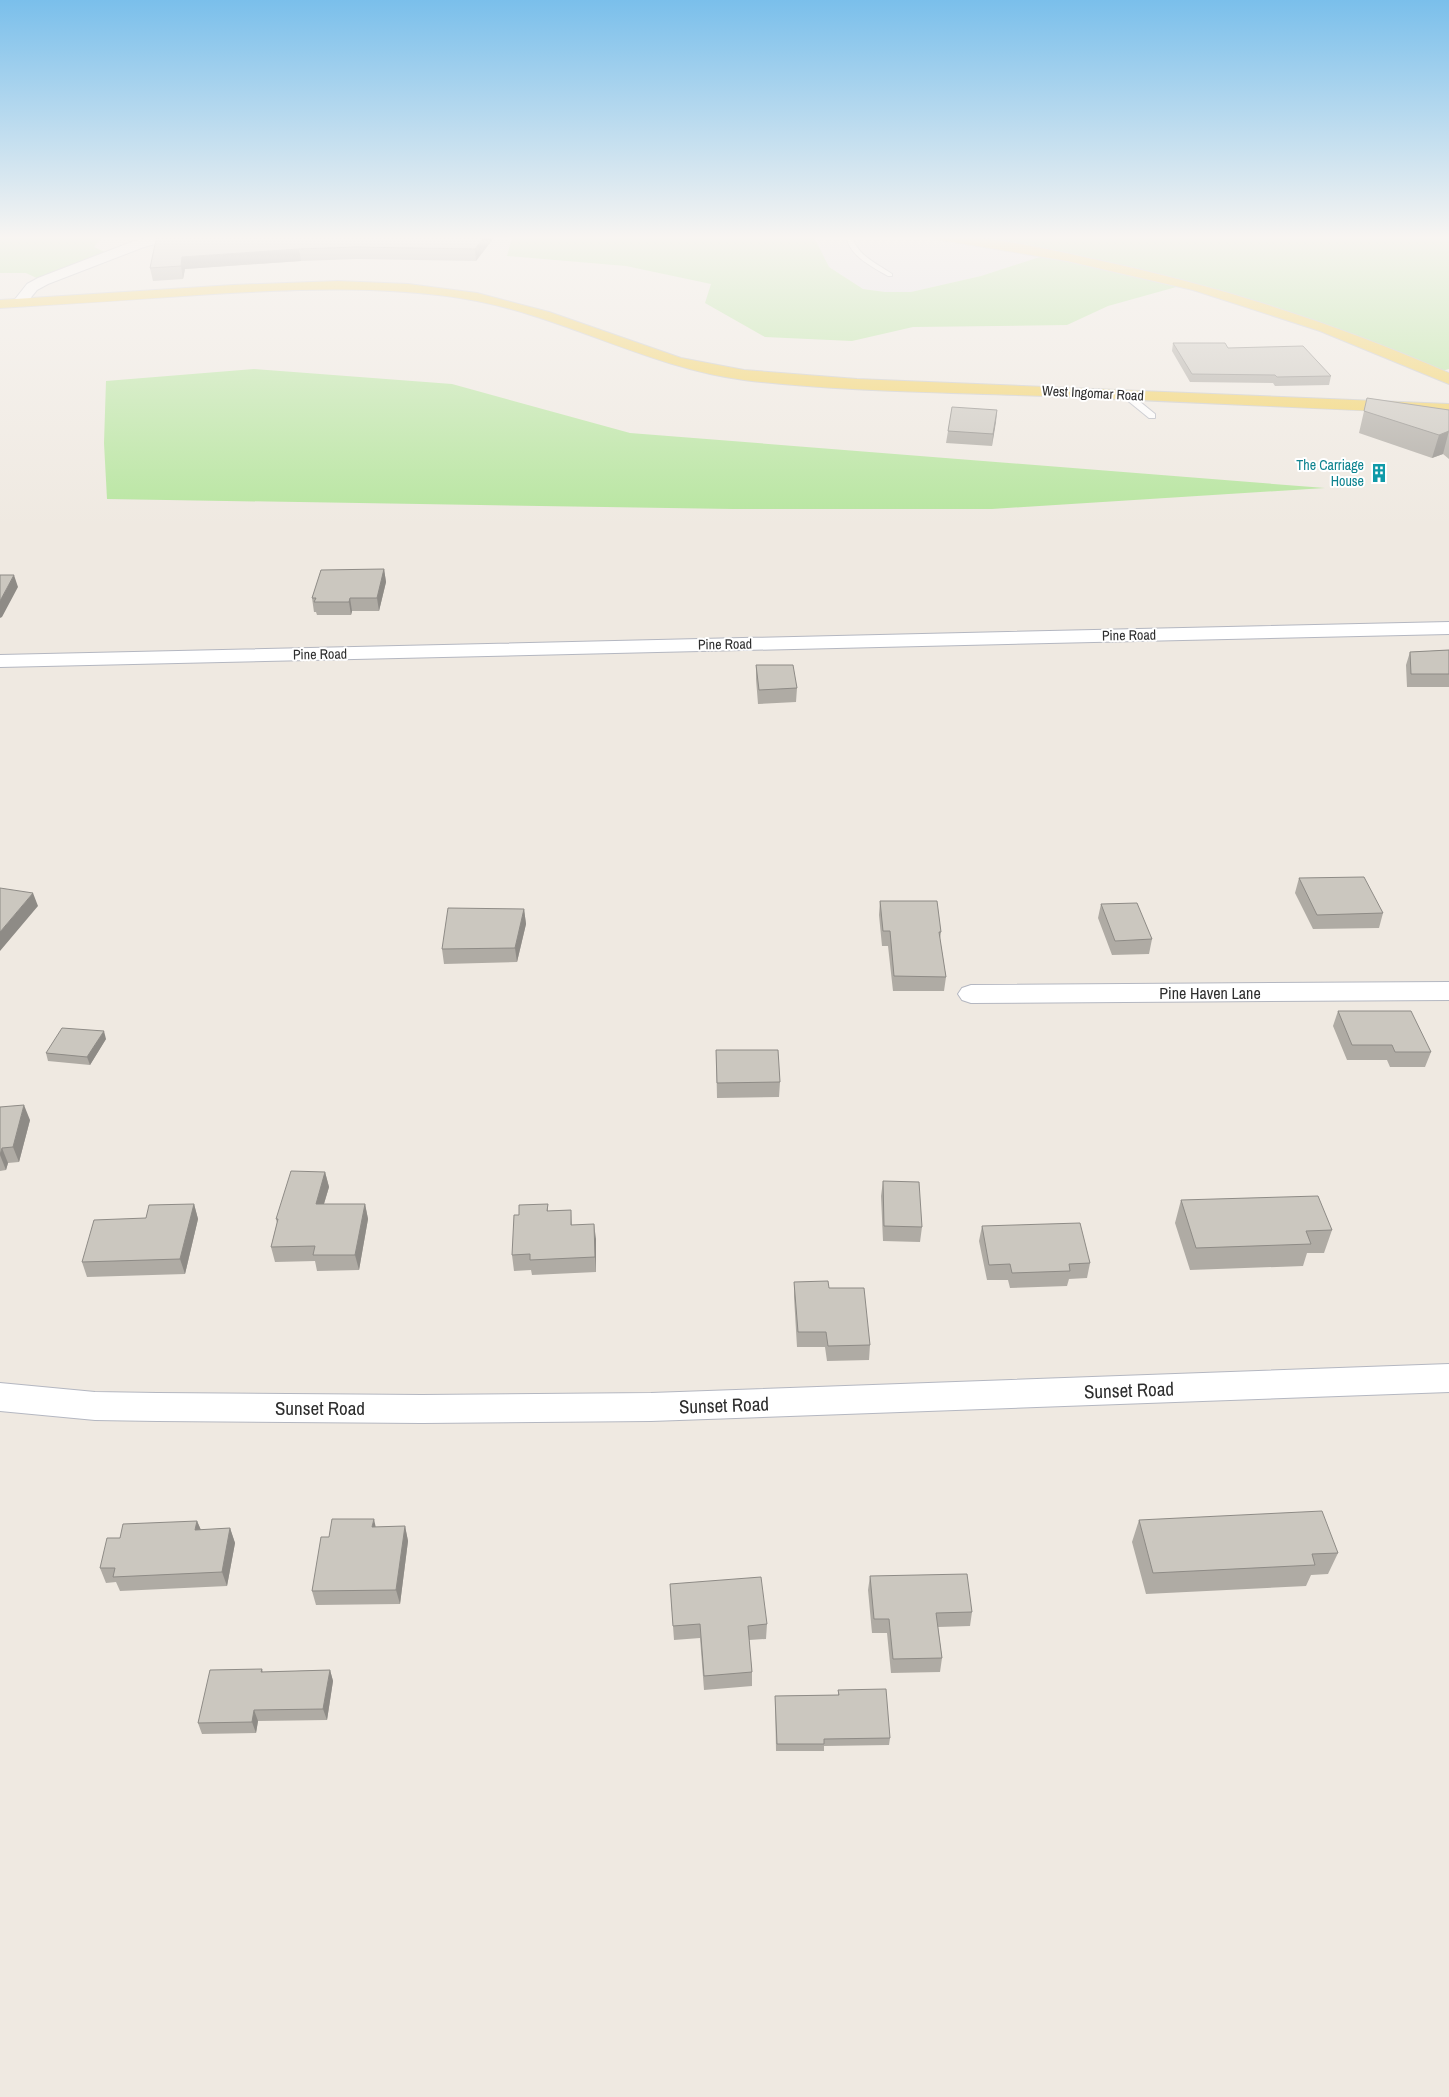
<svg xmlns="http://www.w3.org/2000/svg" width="1449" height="2097" font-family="'Archivo Narrow',sans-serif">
  <rect width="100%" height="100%" fill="#efe9e1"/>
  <!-- industrial -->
  <path fill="#e3e1e8" d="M813,235H935L1050,254L981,276L911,292H885L863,289L829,267Z"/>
  <!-- green -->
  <path fill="#b6e59e" d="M0,235H104L94,247L111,255L43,281L26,273H0Z
    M513,235H813L829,267L863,289L885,292H911L981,276L1049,254L935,235H1449V369L1435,373L1407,360L1187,284L1108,306L1067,325L913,327L852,341L765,337L705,303L711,284L626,266L507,256Z
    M254,369L452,384L630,433L1325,488L992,509H733L107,499L104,443L106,381Z"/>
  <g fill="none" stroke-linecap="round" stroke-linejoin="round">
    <!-- service casing -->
    <g stroke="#b4b7c1" stroke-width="2">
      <path id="service" d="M846,235H852C856,255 876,263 892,274V276H888C871,266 849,256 846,235Z
        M1122,392H1128L1155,414V418H1149L1122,396Z"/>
    </g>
    <!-- minor casing -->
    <g stroke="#b4b7c1" stroke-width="2">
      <path id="minor" d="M159,235H180L179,238L144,247L48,284L37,290L24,306H14L12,303L27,284L38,278L134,241Z
        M1449,622V634L0,667V655Z
        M1449,982V1000L971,1003L962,1000L958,994L962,988L971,985Z"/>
    </g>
    <!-- tertiary casing -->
    <g stroke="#b4b7c1" stroke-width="2">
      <path id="tertiary" d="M1449,1364V1392L651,1421L422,1423L157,1421L95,1420L0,1411V1383L95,1392L157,1393L422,1395L651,1393Z"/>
    </g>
    <!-- primary casing -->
    <g stroke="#c9c9c9" stroke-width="2">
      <path id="primary" d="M929,235C984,235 1039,247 1093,259C1216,285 1334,323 1449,373V384L1320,331L1193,290L1067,261L935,239Z
        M338,281L408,284L477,293L549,312L681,358L744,370L857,379L1449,404V414C1314,409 1180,401 1045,396C945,392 844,392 744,380C651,368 568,319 477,301C390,285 300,289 213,294C142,299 71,304 0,308V300L233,285Z"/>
    </g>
    <!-- service -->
    <use href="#service" fill="#fff" fill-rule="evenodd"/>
    <!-- minor -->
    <use href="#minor" fill="#fff" fill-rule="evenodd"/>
    <!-- tertiary -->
    <use href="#tertiary" fill="#fff" fill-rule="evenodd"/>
    <!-- primary -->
    <use href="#primary" fill="#f2d163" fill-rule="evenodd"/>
  </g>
  <!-- wall -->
  <path fill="#afaba4" d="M157,235H496L476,261L357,259L301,261L185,269L183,279L153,281L150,268Z
    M1173,343L1228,348L1331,376L1329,385L1275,386L1273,383L1190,382L1172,351Z
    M1367,398L1449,410V459L1443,454L1432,458L1359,433Z
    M997,410L992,446L946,443L948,431Z
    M384,569L386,582L379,611H352L351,615H317L316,612H314L312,598Z
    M1449,650V687H1407L1406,665L1410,652Z
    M756,665L797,688L796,702L758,704L756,679Z
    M1299,878L1383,913L1379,928L1313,929L1295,893Z
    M880,901L941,932L940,939L946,977L944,991H893L888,946H882L879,915Z
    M1101,904L1152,939L1149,954L1112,955L1098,918Z
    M524,909L526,924L517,962L444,964L442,949Z
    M1338,1011L1431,1052L1425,1067H1390L1387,1060H1347L1333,1026Z
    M106,1039L90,1065L48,1061L46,1053Z
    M716,1050L780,1082L779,1097L717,1098Z
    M0,1107L30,1120L19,1162L8,1163L6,1170L0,1171Z
    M325,1172L329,1187L324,1204H365L368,1219L359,1270L317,1271L315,1261L275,1262L271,1247L277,1223L276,1219Z
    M883,1181L922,1227L920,1242L883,1241L881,1196Z
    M1181,1200L1332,1230L1324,1253H1307L1303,1266L1190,1270L1175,1223Z
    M194,1204L198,1219L185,1274L87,1277L82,1262Z
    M548,1204V1211L571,1210L572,1225L596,1239V1272L532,1275L531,1270L514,1271L512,1255L519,1215Z
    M982,1226L1090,1263L1087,1278L1069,1279L1067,1286L1010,1288L1008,1280H987L979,1241Z
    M794,1282L829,1288L870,1345L869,1360L827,1361L825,1347H797L794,1297Z
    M1139,1520L1338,1553L1328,1574L1311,1575L1306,1586L1146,1594L1132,1542Z
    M197,1521L201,1530L230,1528L235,1543L227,1586L120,1591L116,1582L106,1583L100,1568L120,1538Z
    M405,1526L408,1541L400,1604L316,1605L312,1591L329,1537Z
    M870,1576L972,1612L970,1626L938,1627L942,1658L940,1672L891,1673L887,1633H872L868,1590Z
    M670,1584L767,1624L766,1639L749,1640L752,1672V1686L704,1690L700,1638L674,1640Z
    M262,1669L263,1672L330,1670L333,1681L327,1720L258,1721L256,1733L202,1734L198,1723Z
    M838,1690L890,1738L889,1745L824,1746V1751H776L775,1696L838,1695Z"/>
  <!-- shaded-wall -->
  <path fill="#8e8b86" d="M486,235H496L476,261L475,249Z
    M299,249L301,261L185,269L183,279L181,266L182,257Z
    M997,410L996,422L992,446L993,434Z
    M1449,431L1443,454L1432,458L1439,435Z
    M384,569L386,582L379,611L377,598Z
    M14,575L18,587L2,617L0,618V601Z
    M350,598L352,611L351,615L349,602Z
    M33,893L38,906L0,951V932Z
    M524,909L526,924L517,962L515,948Z
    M104,1031L106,1039L90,1065L87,1057Z
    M24,1105L30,1120L19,1162L13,1147Z
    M2,1148L8,1163L6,1170L0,1155Z
    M325,1172L329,1187L319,1220L316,1204Z
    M194,1204L198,1219L185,1274L180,1259Z
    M365,1204L368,1219L359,1270L355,1255Z
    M594,1224L596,1239V1272L595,1257Z
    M374,1519L377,1533L372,1527Z
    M197,1521L203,1535L195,1530Z
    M405,1526L408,1541L400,1604L396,1590Z
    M230,1528L235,1543L227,1586L222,1572Z
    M330,1670L333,1681L327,1720L323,1709Z
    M254,1710L258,1721L256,1733L252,1722Z"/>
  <!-- building -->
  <path fill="#cbc7bf" stroke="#8e8b86" d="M157,235H486L475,249L356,247L299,249L182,257L181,266L150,268Z
    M1173,343H1225L1228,348L1303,346L1331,376L1277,377L1275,375L1192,374Z
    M1367,398L1449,410V431L1439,435L1364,411Z
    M952,407L997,410L993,434L948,431Z
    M384,569L377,598H350L349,602H314L316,598H312L321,570Z
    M0,575H14L0,601Z
    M1449,650V674H1411L1410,652Z
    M756,665H793L797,688L759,690Z
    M1364,877L1383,913L1317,915L1299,878Z
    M0,888L33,893L0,932Z
    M880,901H937L941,932H939L946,977L894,976L890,931H883Z
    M1137,903L1152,939L1115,941L1101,904Z
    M448,908L524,909L515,948L442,949Z
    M1338,1011H1411L1431,1052H1395L1392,1045H1352Z
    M62,1028L104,1031L87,1057L46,1053Z
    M716,1050H778L780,1082L717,1083Z
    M24,1105L13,1147L2,1148L0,1155V1107Z
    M291,1171L325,1172L316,1204H365L355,1255H313L315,1246L271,1247L278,1219H276Z
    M883,1181L919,1182L922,1227L884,1226Z
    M1318,1196L1332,1230L1306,1231L1311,1244L1196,1248L1181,1200Z
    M194,1204L180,1259L82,1262L94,1220L146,1218L149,1205Z
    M548,1204L547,1211L571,1210V1225L594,1224L595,1257L530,1260V1254L512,1255L514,1215H519V1205Z
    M1080,1223L1090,1263L1069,1264L1070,1271L1012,1273L1010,1264L989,1265L982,1226Z
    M828,1281L829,1288H864L870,1345L828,1346L826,1332H798L794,1282Z
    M1322,1511L1338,1553L1312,1554L1315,1565L1153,1573L1139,1520Z
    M332,1519H374L372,1527L405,1526L396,1590L312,1591L321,1537H329Z
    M197,1521L195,1530L230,1528L222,1572L113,1577L115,1568H100L107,1538H120L123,1524Z
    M967,1574L972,1612L936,1613L942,1658L893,1659L889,1619H874L870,1576Z
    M761,1577L767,1624L748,1626L752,1672L704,1676L700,1624L673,1626L670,1584Z
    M262,1669L261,1672L330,1670L323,1709L254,1710L252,1722L198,1723L210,1670Z
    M886,1689L890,1738L824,1739V1744H777L775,1696L839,1695L838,1690Z"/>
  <!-- sky -->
  <linearGradient id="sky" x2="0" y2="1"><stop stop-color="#7abfeb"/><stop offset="0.45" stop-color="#f8f5f2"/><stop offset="1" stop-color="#f8f5f2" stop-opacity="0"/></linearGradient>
  <rect width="1449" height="528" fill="url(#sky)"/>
  <!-- icons -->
  <defs>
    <g id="building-bare" transform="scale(1.5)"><path d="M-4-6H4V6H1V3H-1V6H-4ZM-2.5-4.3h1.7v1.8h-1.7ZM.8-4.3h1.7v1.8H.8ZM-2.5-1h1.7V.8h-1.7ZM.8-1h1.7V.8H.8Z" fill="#0f9aa8" stroke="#fff" stroke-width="2.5" paint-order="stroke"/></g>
  </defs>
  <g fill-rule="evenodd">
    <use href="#building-bare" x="1379" y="473"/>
  </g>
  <g text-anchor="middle" stroke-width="4" stroke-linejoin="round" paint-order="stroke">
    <!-- far-street labels -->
    <g font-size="14" fill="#2e2e2e" stroke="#fff">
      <text transform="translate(1093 393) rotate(3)" y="5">West Ingomar Road</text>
      <text transform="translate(1129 635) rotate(-1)" y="5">Pine Road</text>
      <text transform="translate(725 644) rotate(-1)" y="5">Pine Road</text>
      <text transform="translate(320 654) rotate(-1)" y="5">Pine Road</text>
    </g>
    <!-- far-culture labels -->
    <g font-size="14" fill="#0d838f" stroke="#fff" text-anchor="end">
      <text x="1364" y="470">The Carriage<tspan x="1364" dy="16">House</tspan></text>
    </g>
    <!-- street labels -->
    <g font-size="16" fill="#2e2e2e" stroke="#fff">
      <text x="1210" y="999">Pine Haven Lane</text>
    </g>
    <!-- near-street labels -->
    <g font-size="19" fill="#2e2e2e" stroke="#fff">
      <text transform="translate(1129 1390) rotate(-2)" y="7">Sunset Road</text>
      <text transform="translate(724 1405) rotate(-2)" y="7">Sunset Road</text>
      <text x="320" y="1415">Sunset Road</text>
    </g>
  </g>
</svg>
